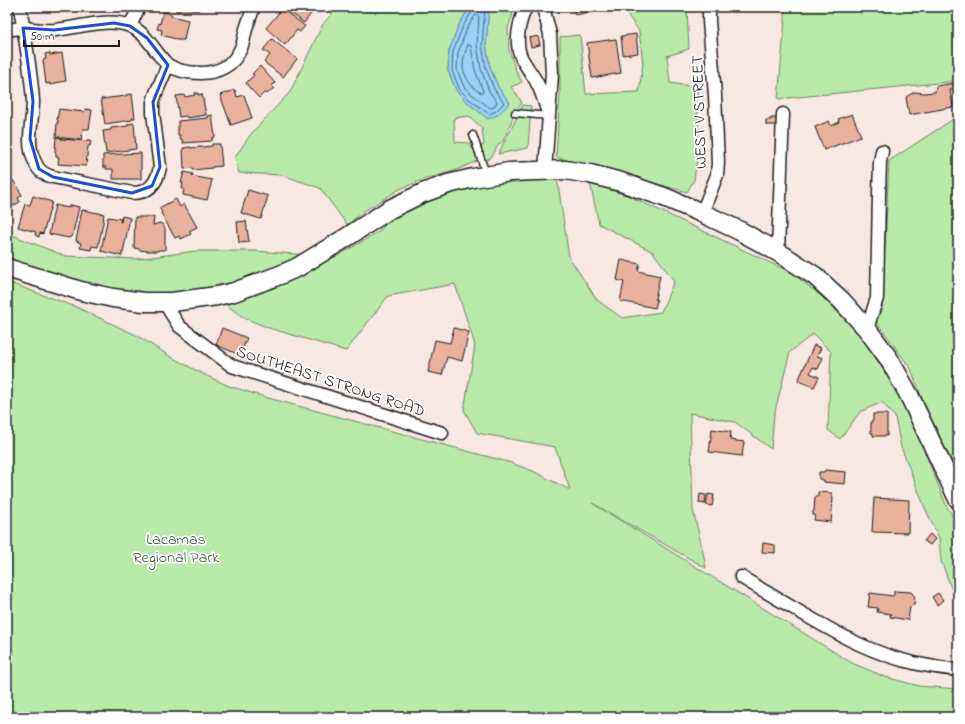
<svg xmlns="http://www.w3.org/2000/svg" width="965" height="724" font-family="'Indie Flower',sans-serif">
  <rect width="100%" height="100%" fill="#f8e8e2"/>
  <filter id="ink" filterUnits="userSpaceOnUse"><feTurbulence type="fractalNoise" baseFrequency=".025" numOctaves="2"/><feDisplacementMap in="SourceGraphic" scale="8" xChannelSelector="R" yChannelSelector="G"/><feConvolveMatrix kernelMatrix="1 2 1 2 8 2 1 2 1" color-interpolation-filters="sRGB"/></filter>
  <g filter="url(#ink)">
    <!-- green -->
    <path fill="#baeaaa" stroke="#6b8363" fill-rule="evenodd" d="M338,7H470L459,24L449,51L448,71L457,92L467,102L488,119L510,103L498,87L490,67L486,45L489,7H515L508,28L509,50L516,71L522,82L511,87L518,96L522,103L515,113L503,141L498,145L494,153L489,159L477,161L454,171L422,180L400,189L364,211L347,225L348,226L320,188L282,175L239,173L235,157L251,134L290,92L323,24ZM469,116L482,128L484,145L472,149L469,143L455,142L454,118Z
      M622,7H648L649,9H687L689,49L667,56L670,83L697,87L699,147L694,180L687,192L556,157L560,93V37L580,35L586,94L639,92L643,64L639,31Z
      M785,7H958V81L778,99L785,20Z
      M523,105L531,106L528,148L498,154L509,133Z
      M958,116V475L923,401L911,369L874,318L882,312L889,161Z
      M557,178L569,257L597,300L622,318L661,312L674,281L653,252L599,224L590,183L629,196L792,273L822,297L862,336L891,382L912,412L925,452L946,505L958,526V606L941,561L939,538L925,508L901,447L895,417L882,402L860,412L840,439L828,430L831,352L813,334L790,352L774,415L771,449L735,422L690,413L693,510L703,552L706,568L592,503L852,663L885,677L919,686L958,689V717H7V282L76,307L136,335L171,357L207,376L229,386L268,398L508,462L533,471L570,490L555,447L477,433L464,410L475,345L455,284L388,296L346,351L269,328L244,318L225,304L339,255L380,231L392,216L448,191L509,180Z
      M7,233L65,256L137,259L196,251H255L307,255L260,276L197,294H130L44,273L7,258Z"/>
    <!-- water -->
    <path fill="#98d1f8" stroke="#6689a0" d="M470,7H489L486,45L490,67L498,87L510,103L498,115L488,119L467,102L457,92L448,71L449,51L459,24Z"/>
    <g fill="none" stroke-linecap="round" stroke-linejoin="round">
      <!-- shore -->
      <path stroke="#4e6474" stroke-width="1" d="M473,7V10L463,26L453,52L452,71L460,90L469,99L489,114L496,111L504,103L494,89L486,68L482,45L485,7
        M476,15H478L479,17L477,45L481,69L489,91L497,102L494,107L490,108L473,95L464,87L457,70L458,53L467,28Z
        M468,45H470L471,46L475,70L483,91L482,93C473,90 464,77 463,67C463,60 465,52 468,45Z"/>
    </g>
    <!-- building -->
    <path fill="#e8b19e" stroke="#1c1c1c" d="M40,7H58V8L40,10Z
      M164,7H199V10L176,11V9H164Z
      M285,7H316L304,23L286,9V8Z
      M573,7H594L595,11L575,15Z
      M282,9L305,26L300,32L297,30L285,45L266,28Z
      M163,12L171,14V16L188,20L184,40H176V39L161,35L162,30L157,29L159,23L160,24Z
      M636,34L638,53L623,55L621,36Z
      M538,36L540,45L531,47L529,38Z
      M272,39L297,59L283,77L264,62L270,55L263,50Z
      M616,39L621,73L592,78L587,43Z
      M50,53V55L62,53L66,81L55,83L56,84L50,85V83L46,84L43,60L46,59L45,54Z
      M260,66L275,83L272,86L274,88L267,94L265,92L259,98L247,85V84L246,83L254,75L252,74Z
      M7,72H8L9,81H12L13,89L8,90V94H7Z
      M955,83L956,90H950L953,107L909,115L906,97L914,92L925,93L935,92L936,86Z
      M235,90L237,97L244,95L252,118L231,125L220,95Z
      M194,93H198V95L202,94L206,115L187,118L186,116L179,117L176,96L184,95L185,97L195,95Z
      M132,94L135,118H132V120L105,124L101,99L126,96V95Z
      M10,102L11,111L9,112L11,123L7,124V103Z
      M59,109L84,112L85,109L92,110L89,129H83L81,140L56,137L57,122L58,123V120H57Z
      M852,114L861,136L824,150L815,127L829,121L831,126L839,122L838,119Z
      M212,115L215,137L212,138V141L183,143L182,139H180V135H178V121L208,118V116Z
      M771,118H777V125H766V120H771Z
      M134,123L136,149L106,153L103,131L111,130V128L128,126V124Z
      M7,129V132H9L10,141H8L9,144L8,145L9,150H7Z
      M56,137H61V139L87,141V140H91L90,146H88L86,166L58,164L59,157H56V153L55,152Z
      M212,144H220L222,166L212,167V168L193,170V168L184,169L183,148L191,147V148L212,146Z
      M9,153L11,173H9L10,180L7,181V154Z
      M141,153V179H113V169H106V167H103V155Z
      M184,172L193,174L192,176L212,180L207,200L183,195L184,189H182L183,183H181Z
      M13,180L22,195L18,198L20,202L7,209V183Z
      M248,190L268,196L261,219L241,213Z
      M33,196L52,202L43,234L40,233L39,237L35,235L36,232L18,227L25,204L30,205Z
      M176,199L180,207L184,204L197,227L189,231L191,234L181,239L179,236L175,238L161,213L162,212L159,208Z
      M55,205L68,208L69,206H71V205L79,207L72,237H69V238L49,234Z
      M82,210L104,214L103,218H104L98,247L92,246L91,250L80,248L81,243L76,241Z
      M122,216L130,218L123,253L122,252V256L101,251L108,217L121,219L120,222H121Z
      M135,217H154L153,225L160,223L163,225L165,229V250H158V251H148L139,250V249L134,248Z
      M246,221L249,242L239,243L237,222Z
      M621,260L640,264L638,271L660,276L655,299L657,300L655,308L620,301L624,282L617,280Z
      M222,328L247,338L240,355L216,345Z
      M454,328L469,332L462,361L447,357L442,375L428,372L435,340L450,343Z
      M814,345L821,348L817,356L823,358L818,369L813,367L810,373L819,377L814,387L798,381Z
      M873,414H887V436H873V433H871V421H873Z
      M712,429L731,432L730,440L744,442L742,456L709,452Z
      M825,470L846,472L845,484L824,482V480L819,479V472H824Z
      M818,492L832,493V498H833L831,522L814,520L815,515H813V511H814L815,497H818Z
      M700,494L706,495L705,504L699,503Z
      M708,494L714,495L712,506L706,505Z
      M874,498L909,500L908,533L872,532Z
      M930,534L935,539L930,545L924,541Z
      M763,543L775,545V553L762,552Z
      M894,591L911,592L915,597L914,604L910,607L908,620L890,617L891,614L877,612L878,608L868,607L870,593L893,596L894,595Z
      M938,593L943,600L937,605L932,597Z"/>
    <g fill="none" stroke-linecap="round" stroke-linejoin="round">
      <!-- lane casing -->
      <g stroke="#1c1c1c" stroke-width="9">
        <path id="lane" d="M515,113L549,116
          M473,135L486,174"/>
      </g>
      <!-- street casing -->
      <g stroke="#1c1c1c" stroke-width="15">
        <path id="street" d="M20,7C25,38 31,70 33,101C33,122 25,143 35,162C38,171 44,175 53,177L132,193C149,193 157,183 160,167L153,113V102L156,93L168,65
          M526,7C519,22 514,43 522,59C527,68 533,75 537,83C542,92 544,101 547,110
          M543,7L550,34L552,74L545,170
          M130,26L139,7
          M7,30C13,29 19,28 25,28C35,29 45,31 55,30C78,28 108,17 130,26C144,32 151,45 160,56C163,59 165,63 168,65C177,71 191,73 201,73C217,73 233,66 240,50C243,45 244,39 245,33C247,24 251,15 254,7
          M702,213L717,175L718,163L715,95L709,21V7
          M778,252L783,114
          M164,302L179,326L232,366L442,433
          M867,329L877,298L879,194L880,162L882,151
          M741,577C764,591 788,605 812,619C843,637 875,654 910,662C925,666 942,668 958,670"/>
      </g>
      <!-- secondary casing -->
      <g stroke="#1c1c1c" stroke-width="21">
        <path id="secondary" d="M7,268L81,291L113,298L144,302H172L217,296L234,292L280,275L298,267L344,239L390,209L423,193L448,184L473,178L509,172L565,170L590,174L621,182L664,197L702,213L740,231L778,252L815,276L842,301L867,329L889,359L909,395L958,499"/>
      </g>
      <!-- lane -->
      <use href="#lane" stroke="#fff" stroke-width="6"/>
      <!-- street -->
      <use href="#street" stroke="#fff" stroke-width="12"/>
      <!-- secondary -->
      <use href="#secondary" stroke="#fff" stroke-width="18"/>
    </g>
  </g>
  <!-- marked area -->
  <path fill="none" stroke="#1d4ed8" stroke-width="3" stroke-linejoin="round" d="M114,23L130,26L147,38L168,65L153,102L160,167L152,186L132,193L53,177L39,169L30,139L33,101L23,28L54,30Z"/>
  <g text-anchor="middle" stroke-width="3.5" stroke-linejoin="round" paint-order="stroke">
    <!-- street labels -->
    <g font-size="16" fill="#1c1c1c" stroke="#fff">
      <text transform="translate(698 112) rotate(-92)" y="6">WEST V STREET</text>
      <text transform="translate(331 380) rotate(18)" y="6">SOUTHEAST STRONG ROAD</text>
    </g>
    <!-- park labels -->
    <g font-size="16" fill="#4b5a47" stroke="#fff">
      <text x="176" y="544">Lacamas<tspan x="176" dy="18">Regional Park</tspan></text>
    </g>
  </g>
  <!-- margin -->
  <rect width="965" height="724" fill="none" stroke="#fff" stroke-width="24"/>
  <rect x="12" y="12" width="941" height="700" fill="none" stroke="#1c1c1c" stroke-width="1.5" filter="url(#ink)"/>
  <!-- scale -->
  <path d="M24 40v6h95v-6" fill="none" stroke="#1c1c1c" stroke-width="2"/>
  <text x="30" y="40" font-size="12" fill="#1c1c1c" stroke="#ffffff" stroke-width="3" paint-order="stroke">50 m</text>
</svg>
